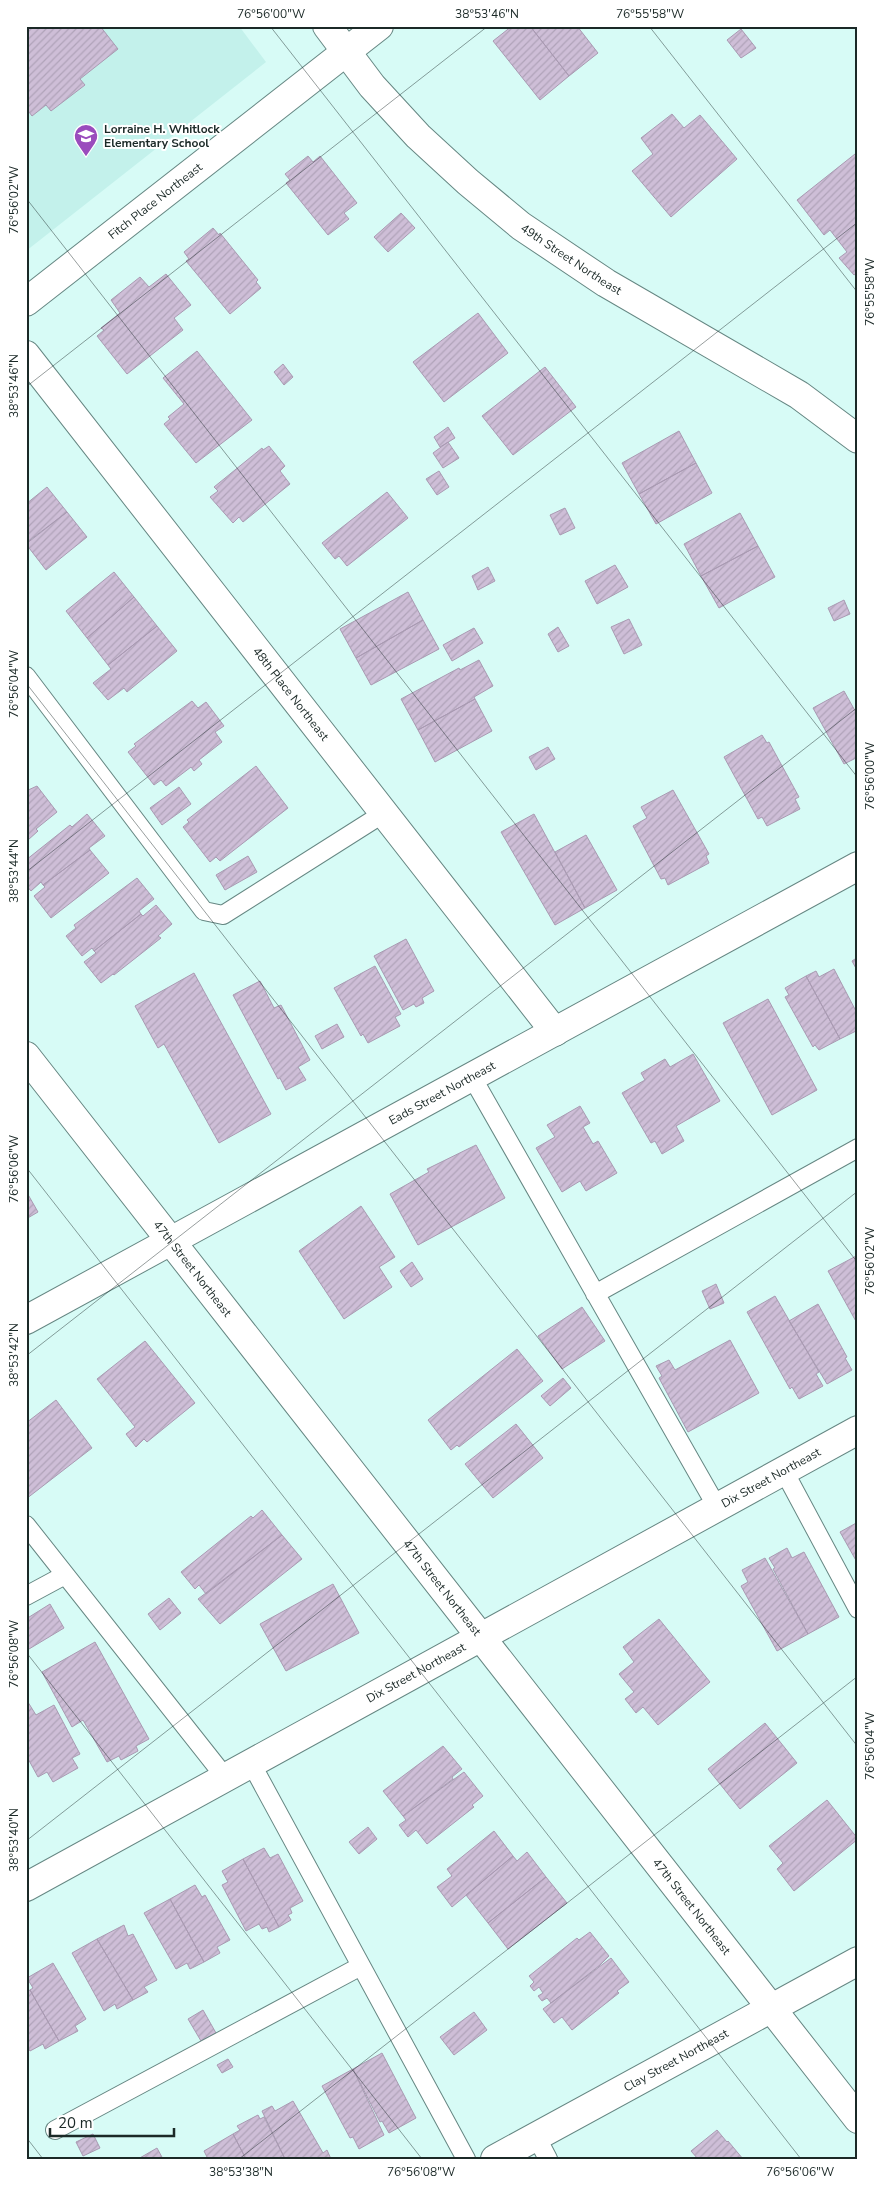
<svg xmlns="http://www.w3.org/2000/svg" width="884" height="2185" font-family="'Nunito Sans',sans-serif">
  <defs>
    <pattern id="building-hatch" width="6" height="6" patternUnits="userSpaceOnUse" patternTransform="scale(1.25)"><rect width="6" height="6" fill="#cebed7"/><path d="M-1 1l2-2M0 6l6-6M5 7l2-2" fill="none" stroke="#b0a3b9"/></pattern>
  </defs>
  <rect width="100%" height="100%" fill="#d7fbf6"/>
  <!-- built -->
  <path fill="#c3f1eb" d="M26,26H239L266,62L26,251Z"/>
  <!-- building -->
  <path fill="url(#building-hatch)" stroke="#a99ab2" d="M26,26H100L118,49L80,79L85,85L51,111L46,105L32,116L26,108Z
    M512,26H530L569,76L540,100L493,41Z
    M530,26H577L598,53L569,76Z
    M741,29L756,48L741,58L727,40Z
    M672,114L684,128L700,115L737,159L671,217L632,171L653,154L641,138Z
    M855,154L858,157V272L854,275L839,258L847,252L830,230L824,235L797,200Z
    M308,156L313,162L320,156L357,203L344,213L349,219L328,235L286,183L290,180L285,174Z
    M401,213L415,228L388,252L374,237Z
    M213,228L219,235L220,233L258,280L256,282L261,288L230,314L186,261L189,259L184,252Z
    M166,274L191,305L174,318L183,330L127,374L97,336L104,330L101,328L120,313L111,300L140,277L149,287Z
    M478,313L508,353L444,402L413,362Z
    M197,351L252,420L196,463L164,424L170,419L168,417L184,404L163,378Z
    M283,364L293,377L284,385L274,372Z
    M545,367L576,407L513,455L482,416Z
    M448,427L455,438L440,447L434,437Z
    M679,431L696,463L639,494L622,463Z
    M448,442L459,458L443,468L433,453Z
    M269,446L285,466L280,471L290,484L243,522L239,517L233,523L210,497L218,491L214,487L262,448L263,450Z
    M696,463L712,493L656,524L639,494Z
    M439,471L449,487L437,495L426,479Z
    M47,487L67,512L26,543V504Z
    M387,492L408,518L347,566L339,556L335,559L322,543Z
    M565,508L575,528L560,535L550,515Z
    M67,512L87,537L46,570L26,544Z
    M740,513L758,546L701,576L684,544Z
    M758,546L775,577L719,608L701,576Z
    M615,565L628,587L597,604L585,581Z
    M488,567L495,581L478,590L472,576Z
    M114,572L134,597L87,638L66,611Z
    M408,592L423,620L356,658L340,629Z
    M134,597L157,626L108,665L87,638Z
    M844,600L850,614L834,621L828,608Z
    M629,619L642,645L624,654L611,627Z
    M423,620L439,649L371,685L356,658Z
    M157,626L177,651L127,692L124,688L108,700L93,683L111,669L108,665Z
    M558,627L569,646L558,652L548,634Z
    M474,628L483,643L452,661L443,645Z
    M479,660L493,686L474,697L475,699L418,730L401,699L459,668L460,670Z
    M844,691L858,716V757L844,764L813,708Z
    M475,699L492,731L435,762L418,730Z
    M192,701L198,708L206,702L224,726L215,732L222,742L199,760L202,764L194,771L191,767L166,786L161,780L154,785L128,752L136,746L134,744Z
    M762,735L767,743L769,742L799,797L795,799L800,809L767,826L762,817L758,819L724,757Z
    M548,747L555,759L536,770L529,757Z
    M256,766L288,808L220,861L216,857L210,862L183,827L189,822L187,820Z
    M37,786L57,812L36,829L38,831L28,840L26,838V791Z
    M179,787L191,804L162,825L150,808Z
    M673,790L709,854L706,856L709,863L668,885L665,878L661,879L633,826L647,818L641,807Z
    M87,814L105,836L89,848L90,850L43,885L41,882L31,891L26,885V860L70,825L72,827Z
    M534,814L585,908L555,925L501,832Z
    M586,835L617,890L585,908L555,852Z
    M90,850L109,873L51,918L34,896L45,887L43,885Z
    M248,856L257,872L225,890L216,875Z
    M137,878L154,899L139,911L141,914L94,951L92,948L82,956L66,936L76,928L74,925Z
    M156,905L172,924L158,936L161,938L114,975L113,974L101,983L84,962L96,953L94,951L141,914L143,916Z
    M406,939L434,991L422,998L424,1003L416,1007L414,1004L403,1010L374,956Z
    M858,957V972L852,961Z
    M375,966L401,1014L395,1017L400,1026L368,1043L363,1034L361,1036L334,988Z
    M834,969L858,1015V1030L840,1039L806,976L816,971L819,977Z
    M194,973L271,1114L219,1143L164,1044L158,1048L135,1006Z
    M806,976L840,1039L819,1050L815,1045L813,1047L785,997L789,995L785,988Z
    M260,981L274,1008L281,1005L310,1060L298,1067L306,1080L286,1090L280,1078L278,1079L233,995Z
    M768,999L817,1090L772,1115L723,1023Z
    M337,1024L344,1037L322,1049L315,1036Z
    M693,1054L720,1101L676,1126L684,1141L662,1154L655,1141L651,1143L622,1093L645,1080L641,1073L665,1059L670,1067Z
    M580,1106L590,1123L583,1127L593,1144L598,1141L617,1173L586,1191L580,1181L562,1192L536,1148L555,1137L547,1125Z
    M476,1145L505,1198L418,1245L390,1194L429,1172L427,1169Z
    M26,1191L38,1212L26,1219Z
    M361,1206L395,1257L379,1267L392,1287L344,1319L299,1251Z
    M858,1255V1325L828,1271Z
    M412,1262L423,1279L411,1287L400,1271Z
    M716,1284L724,1303L710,1309L702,1291Z
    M775,1296L819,1372L816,1374L823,1386L799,1399L792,1387L790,1389L747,1312Z
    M818,1304L847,1357L845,1358L852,1370L827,1384L789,1321Z
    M582,1307L605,1341L562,1369L538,1336Z
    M730,1340L759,1393L688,1432L659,1378L662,1376L656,1366L669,1360L675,1370Z
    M145,1341L195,1403L147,1442L144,1439L136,1447L126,1434L135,1427L97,1379Z
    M517,1349L543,1381L459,1447L457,1445L451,1450L428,1420Z
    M563,1378L571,1388L550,1406L541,1396Z
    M56,1400L92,1448L26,1499V1423Z
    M516,1424L543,1458L493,1498L465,1464Z
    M262,1510L282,1535L206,1594L199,1585L195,1589L181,1572L251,1516L253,1518Z
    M858,1522V1564L840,1532Z
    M282,1535L302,1559L220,1624L198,1599Z
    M787,1548L792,1558L804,1552L839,1617L808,1634L773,1569L775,1568L769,1558Z
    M765,1558L808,1634L777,1651L741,1586L748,1582L742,1570Z
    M333,1584L359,1633L286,1671L260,1624Z
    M169,1598L181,1613L160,1630L148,1614Z
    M50,1604L64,1628L29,1649L26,1644V1619Z
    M659,1619L710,1682L658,1725L643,1707L636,1713L625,1699L634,1692L619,1674L634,1662L623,1647Z
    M95,1642L149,1739L136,1746L138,1751L121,1760L119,1756L107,1762L83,1720L72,1727L42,1672Z
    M26,1699L36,1715L54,1705L80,1754L72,1758L78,1768L53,1782L47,1772L38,1777L26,1755Z
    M765,1723L797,1763L740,1809L708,1769Z
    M443,1746L462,1769L452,1777L453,1779L403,1816L383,1791Z
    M464,1772L483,1796L472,1805L474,1807L427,1844L416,1830L408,1837L399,1825L406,1820L403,1816Z
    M827,1800L858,1839L794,1891L777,1869L783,1863L769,1846Z
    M368,1827L377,1839L359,1854L349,1842Z
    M494,1831L513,1856L452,1907L437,1887L452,1876L447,1869Z
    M264,1848L270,1858L278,1854L303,1901L290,1908L292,1913L288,1915L291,1920L279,1927L243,1859Z
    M527,1852L546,1877L488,1923L466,1895L513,1856L517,1861Z
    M243,1859L279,1927L269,1932L267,1927L262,1929L259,1924L246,1931L222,1885L228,1882L222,1871Z
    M546,1877L567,1903L508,1949L488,1923Z
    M195,1885L202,1897L205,1895L230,1940L217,1947L220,1953L204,1962L170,1899Z
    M170,1899L204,1962L190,1969L187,1963L176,1969L144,1913Z
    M124,1925L128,1936L133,1934L157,1980L144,1987L148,1992L133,2000L97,1939Z
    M590,1932L609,1956L599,1966L551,2003L547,1998L542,2001L538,1996L543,1993L539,1987L534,1991L530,1986L534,1982L529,1976L577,1938L579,1940Z
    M97,1939L133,2000L117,2009L115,2004L104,2011L72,1953Z
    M611,1958L629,1982L617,1991L619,1993L572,2030L562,2017L554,2023L543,2009Z
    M53,1963L86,2019L75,2026L78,2031L59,2041L30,1990L33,1988L27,1978Z
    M30,1990L59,2041L45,2049L43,2044L30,2051L26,2045V1992Z
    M203,2010L216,2033L201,2041L188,2019Z
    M474,2012L487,2030L454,2055L440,2037Z
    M382,2053L416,2118L389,2133L382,2121L380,2122L353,2069Z
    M228,2059L233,2067L222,2073L217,2065Z
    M353,2069L384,2135L359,2149L353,2137L350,2138L322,2086Z
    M293,2101L323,2153L327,2150L331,2159H285L262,2111L272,2106L275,2111Z
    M258,2115L260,2119L264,2117L285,2159H246L233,2134L240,2130L237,2126Z
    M717,2130L727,2142L728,2141L743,2159H698L691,2151Z
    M93,2134L100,2148L83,2156L76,2142Z
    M233,2134L246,2159H208L204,2151Z
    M157,2148L163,2159H138Z"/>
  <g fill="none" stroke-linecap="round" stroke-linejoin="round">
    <!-- service casing -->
    <g stroke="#668783" stroke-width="20">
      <path id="service" d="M26,676L204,911L223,915L384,813
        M472,1077L717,1507
        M595,1294L858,1148
        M784,1471L858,1609
        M26,1525L225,1777
        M26,1596L65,1575
        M251,1763L466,2159
        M55,2130L361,1966
        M536,2136L548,2159"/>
    </g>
    <!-- minor casing -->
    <g stroke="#668783" stroke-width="30">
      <g id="minor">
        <path id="s1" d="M26,302L379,26"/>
        <path id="s2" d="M26,355L555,1032"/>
        <path id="s3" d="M26,1056L858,2119"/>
        <path id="s4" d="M26,1320L858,866"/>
        <path id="s5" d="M26,1887L858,1430"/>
        <path id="s6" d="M495,2159L858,1961"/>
      </g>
    </g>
    <!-- tertiary casing -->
    <g stroke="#668783" stroke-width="30">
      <g id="tertiary">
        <path id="s7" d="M327,26L372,86L418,136L468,182L521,226L606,283L799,395L858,439"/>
      </g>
    </g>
    <!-- service -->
    <use href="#service" stroke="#fff" stroke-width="18"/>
    <!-- minor -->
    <use href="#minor" stroke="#fff" stroke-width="28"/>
    <!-- tertiary -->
    <use href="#tertiary" stroke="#fff" stroke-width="28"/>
  </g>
  <!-- ticks -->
  <path fill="none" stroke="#1b2927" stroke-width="1" stroke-opacity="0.45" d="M270,26L858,778M649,26L858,293M26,198L858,1263M26,387L488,26M26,683L858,1747M26,872L858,222M26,1167L801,2159M26,1356L858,707M26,1652L422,2159M26,1841L858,1191M26,2137L43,2159M239,2159L858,1676"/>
  <!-- icons -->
  <defs>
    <g id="school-pin" transform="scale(1.25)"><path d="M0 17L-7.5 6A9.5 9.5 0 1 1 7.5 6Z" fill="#9a4cbd" stroke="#fff"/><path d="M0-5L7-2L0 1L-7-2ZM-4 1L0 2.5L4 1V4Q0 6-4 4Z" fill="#fff"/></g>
  </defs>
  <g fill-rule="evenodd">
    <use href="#school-pin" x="86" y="136"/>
  </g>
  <g text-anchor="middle" stroke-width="4" stroke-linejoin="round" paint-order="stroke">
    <!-- poi labels -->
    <g font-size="12" font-weight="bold" fill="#1b2927" stroke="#fff" text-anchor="start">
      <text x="104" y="133">Lorraine H. Whitlock<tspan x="104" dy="14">Elementary School</tspan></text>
    </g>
    <!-- street labels -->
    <g font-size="12" fill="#1b2927" stroke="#fff">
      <text dy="4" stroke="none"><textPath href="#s1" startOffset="164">Fitch Place Northeast</textPath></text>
      <text dy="4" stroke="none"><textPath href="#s7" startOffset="340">49th Street Northeast</textPath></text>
      <text dy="4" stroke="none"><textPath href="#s2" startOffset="430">48th Place Northeast</textPath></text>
      <text dy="4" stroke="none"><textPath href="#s4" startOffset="474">Eads Street Northeast</textPath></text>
      <text dy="4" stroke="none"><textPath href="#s3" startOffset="270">47th Street Northeast</textPath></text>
      <text dy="4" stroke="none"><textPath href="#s5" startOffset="850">Dix Street Northeast</textPath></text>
      <text dy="4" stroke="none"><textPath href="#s3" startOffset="675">47th Street Northeast</textPath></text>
      <text dy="4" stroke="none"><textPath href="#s5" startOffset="445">Dix Street Northeast</textPath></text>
      <text dy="4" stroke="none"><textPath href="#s3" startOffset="1080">47th Street Northeast</textPath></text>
      <text dy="4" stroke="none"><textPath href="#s6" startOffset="206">Clay Street Northeast</textPath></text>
    </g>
  </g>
  <!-- border -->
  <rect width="884" height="2185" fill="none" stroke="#ffffff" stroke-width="55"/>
  <!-- scale -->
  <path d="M50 2128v8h124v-8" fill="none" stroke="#1b2927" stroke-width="2.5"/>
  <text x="58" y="2128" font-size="15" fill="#1b2927" stroke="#ffffff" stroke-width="4" paint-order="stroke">20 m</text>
  <rect x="28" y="28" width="828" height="2130" fill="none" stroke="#1b2927" stroke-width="2"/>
  <g font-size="12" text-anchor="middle" fill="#1b2927">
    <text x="271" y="18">76°56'00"W</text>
    <text x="487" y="18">38°53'46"N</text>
    <text x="650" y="18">76°55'58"W</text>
    <text transform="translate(14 200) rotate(-90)" y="4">76°56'02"W</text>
    <text transform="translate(870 292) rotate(-90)" y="4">76°55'58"W</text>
    <text transform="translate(14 386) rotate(-90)" y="4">38°53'46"N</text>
    <text transform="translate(14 684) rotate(-90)" y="4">76°56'04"W</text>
    <text transform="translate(870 776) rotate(-90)" y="4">76°56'00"W</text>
    <text transform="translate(14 871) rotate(-90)" y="4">38°53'44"N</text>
    <text transform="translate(14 1169) rotate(-90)" y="4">76°56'06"W</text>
    <text transform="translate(870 1261) rotate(-90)" y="4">76°56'02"W</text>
    <text transform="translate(14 1355) rotate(-90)" y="4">38°53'42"N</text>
    <text transform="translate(14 1654) rotate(-90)" y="4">76°56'08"W</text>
    <text transform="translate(870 1746) rotate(-90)" y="4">76°56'04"W</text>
    <text transform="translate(14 1840) rotate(-90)" y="4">38°53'40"N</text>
    <text x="241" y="2176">38°53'38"N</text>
    <text x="421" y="2176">76°56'08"W</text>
    <text x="800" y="2176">76°56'06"W</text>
  </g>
</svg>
